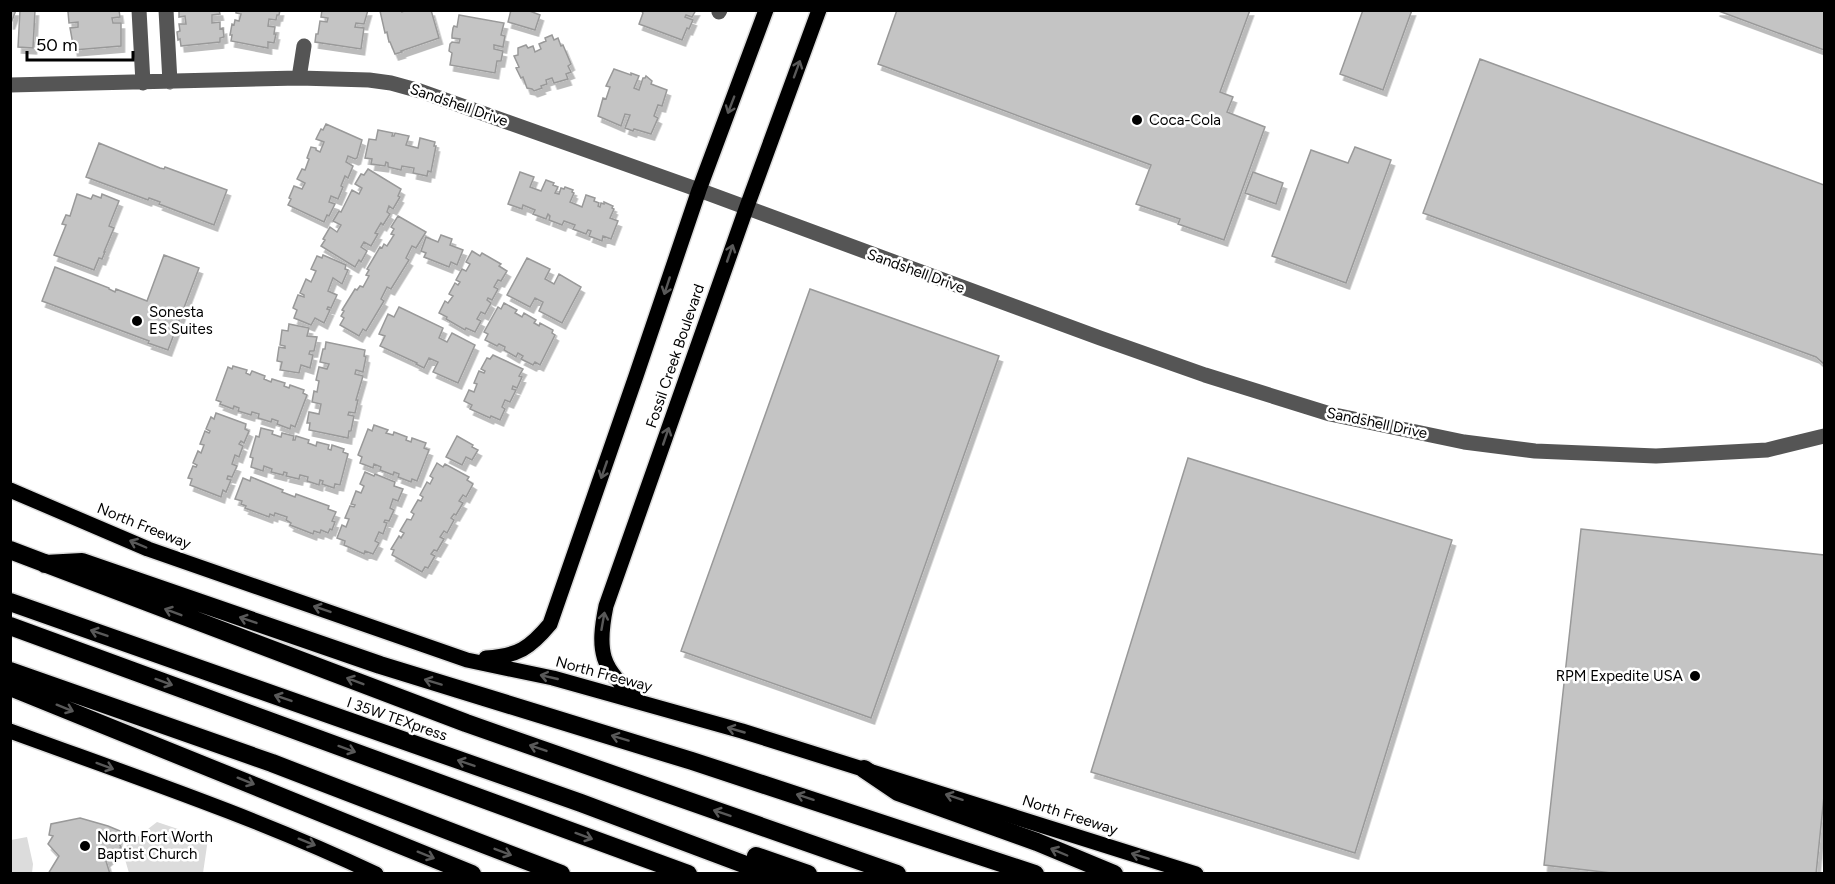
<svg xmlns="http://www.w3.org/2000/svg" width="1835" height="884" font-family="Figtree,sans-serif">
  <defs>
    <filter id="shadow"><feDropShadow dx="3.5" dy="6" stdDeviation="0" flood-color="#0004"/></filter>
  </defs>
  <rect width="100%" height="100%" fill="#fff"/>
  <!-- green -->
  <path fill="#dcdcdc" d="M157,822L208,839L203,873H129L122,849Z
    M27,837L33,864L32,873H11V840Z"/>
  <!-- building -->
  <path fill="#c4c4c4" stroke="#999" stroke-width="1.5" filter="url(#shadow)" d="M10,10H16L11,23H10Z
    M20,10H35L33,48L18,47Z
    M70,10H119L120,17L112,18L113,23H121V46L74,50L70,28L78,27V22L69,23L68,12Z
    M176,10H219L220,14L212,15V23L220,22V29L223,28L224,37L220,38V42L181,46L180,39L178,40L177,32L180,31L179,24H186L185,16L179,17V11Z
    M236,10H280L279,15H277L276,20L269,19L268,26L275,27L274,34H276L274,43L268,42V48L231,41L232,35H230L232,24L234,25L235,20L239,21L241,14L236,13Z
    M322,10H368L364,24L356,23L355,27L364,28L361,49L315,42L316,34H318L320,21L327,22L328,18L321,17Z
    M402,10V12L407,10H431L439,38L401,51L402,52L395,54L390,42H389L387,32L385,33L380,11Z
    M511,10H527L540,15L535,30L508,22Z
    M696,10L692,17L686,15L685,17L693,20L689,29L687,28L682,40L639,24L643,13L641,10Z
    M897,10H1250L1220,92L1233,97L1227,112L1265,127L1224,240L1178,224L1180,219L1136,204L1151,165L878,64Z
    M1363,10H1412L1383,90L1340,74Z
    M1716,10H1824V50Z
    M459,15L504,23L501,35L505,36L503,47L494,45V49L503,51L501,61H497L495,73L450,65L452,53L449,51L450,44L452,42L459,43L460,39L452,38V35L453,28L454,26L457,27Z
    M552,35L554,40L558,38L561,46L563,45L571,64L568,66L571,72L566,74L568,79L554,83L552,78L546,80L547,84L541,86L542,88L534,91L532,89L527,88L523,77L521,78L516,68L519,67L514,56L518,55V48L526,45L528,48L533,46L535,52L541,49L539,44L546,41L545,38Z
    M1480,59L1824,185V364L1816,357L1423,213Z
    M614,69L631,75V73L639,76L634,88L639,90L643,78H645L646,76L652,81L651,84L667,90L662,106L658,105L654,116L658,118L651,134L634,129L633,131L625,128L630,115L625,114L621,126L598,116L603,98L606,99L610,87L606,86Z
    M326,124L362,140L357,158L355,159L348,156L346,162L353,166L348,178L345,176L341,186L343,187L338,199L331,196L329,202L335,204L329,216L327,215L324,222L288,205L291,199L289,198L294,186L302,189L305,183L297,179L302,169L305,170L309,159L307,158L311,147L316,148V150L320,152L324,142L316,139L321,129L323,130Z
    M378,130L393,133L392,136H394L395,133L409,136L406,145L418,148L420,138L435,142L434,146H436L431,172L428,171L427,176L413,173L414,168L402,166L401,170L388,167V163L386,162L385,166L371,164L372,159L365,158L369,139L376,140Z
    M99,143L160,168L164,169L165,167L227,190L214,225L159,204L160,202L149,198L148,200L86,177Z
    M1355,147L1391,160L1346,283L1272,256L1311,150L1348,163Z
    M368,169L401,189L398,196L400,197L393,209L389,206L387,212L390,214L383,225L381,223L375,233L378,234L371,246L364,242L361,247L367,251L361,262L359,260L355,267L321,246L325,240L323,239L330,227L337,232L341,225L333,221L339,211L341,212L352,190L359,194L362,188L355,184L361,174L364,175Z
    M520,172L534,177L530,187L541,191L546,180L554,183L553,185L558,187L555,193L559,194L561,188L564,189L565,187L573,190L572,192L574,193L570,202L582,207L586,195L595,198L594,201L599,203L598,206L600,207L601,203L604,204V202L613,206L612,208L614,209L610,218L618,221L611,239L603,236L602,241L589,236L591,231L588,230L586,234L573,229L575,225L564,221L562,225L549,220L550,216L548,214L546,219L533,214L535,210L523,205L522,209L508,204Z
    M1253,172L1283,183L1276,204L1245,193Z
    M77,194L91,199L93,195L101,198L102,194L119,201L109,226L114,228L104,252H105L102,259L99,258L94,270L54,255L66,225L62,224L66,215L70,216Z
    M398,216L426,232L416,248L412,246L406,258L409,260L391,289L387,287L381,299L384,301L366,331L363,329L359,336L340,325L344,318L341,316L344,311L342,310L355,289L357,290L360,286L363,287L369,276L366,275L369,270L367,269L380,247L382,248L384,244L387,246L394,235L391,234L394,229L391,227Z
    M441,235L452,239L450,245L463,250L457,265L451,262L449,267L424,257L426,253L421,251L426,237L438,242Z
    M472,251L480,256L482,253L501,264L499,266L507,271L501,281L498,280L494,287L498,289L492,300L488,298L487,300L491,303L485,314L481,312L477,319L481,321L475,332L466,328L465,330L446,319L447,317L439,313L445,301L448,303L453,296L449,294L455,283L458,285L460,282L456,280L462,269L466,271L470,264L466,262Z
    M164,255L199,268L168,350L148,343L149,341L42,301L55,267L109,288V289L115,292L116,289L147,301Z
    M323,255L346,265L345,269L348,270L342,284L333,278L328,291L337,295L331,308L328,307L327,309L330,310L324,323L315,318L311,325L294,318L297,310L293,308L298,295L304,297V295L300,293L306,279L311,282L316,271L311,269L317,256L322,258Z
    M527,258L550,269L545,279L554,284L559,274L581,287L562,323L539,311L543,302L535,298L530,307L507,295Z
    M810,289L999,356L871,718L681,651Z
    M504,303L517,310L515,313L522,317L524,313L536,320L534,323L539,326L540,323L553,330L552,333L555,335L540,365L535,362L533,365L521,359L523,356L518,353L516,357L504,350L505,347L499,344L497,346L485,340L488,334L484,332L498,307L501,309Z
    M399,307L443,328L439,338L447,342L452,333L475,345L458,383L433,372L438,362L429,358L424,368L416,364L417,363L380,346L385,336L379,334L388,314L394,317Z
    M289,324L309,328L307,336L317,337L314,351H310L309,354L313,355L310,368L301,365L299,373L280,370L282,362L277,361L279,347L285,348V346L280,345L282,330L288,331Z
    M326,342L365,350L364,356L366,357L363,372L356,370L355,374L363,376L356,400H358L355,413L349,412L348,415L354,416L351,431H349L348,438L309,430L310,423H307L309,412L319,414L321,404L312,402L314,391L317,392L319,381L316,380L319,367L327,369L329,364L320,362L323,349H325Z
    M493,355L523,369L519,376L522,377L517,388L513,386L512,389L516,390L510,402L505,400L502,407L505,409L500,420L491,416L490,418L470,409L472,405L464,401L469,390L474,392L477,384L474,383L479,371L484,373L485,371L481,369L487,358L490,359Z
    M233,366L247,370L246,373L250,375L252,371L265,376L264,379L271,382L272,379L285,383L284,386L289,388L290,385L304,390L303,393L307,395L295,427L291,425L290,429L277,424L278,421L272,419L271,422L258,418L259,414L252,412L251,415L238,411L239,408L234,406L233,409L220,404L221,402L216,400L228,367L232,369Z
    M216,413L246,424L245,429L249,431L244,443L241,441L239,444L243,446L239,457L235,455L232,464L237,466L232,477L228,476L227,479L231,480L226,492L223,490L221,497L190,485L192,479L188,478L193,466L196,467L197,465L193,463L198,451L201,453L204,445L200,444L205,431L209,433L210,431L206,429L211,417L214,419Z
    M374,425L388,430L386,433L393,435L394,432L407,437L406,440L411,442L412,438L426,443L424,448L429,450L417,481L412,479L411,482L398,477L399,474L394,472L393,475L380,470L381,467L374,464L373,468L360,463L362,457L358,455L368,429L372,431Z
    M261,428L273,431L272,434L281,437L282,433L294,436L293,440H295L296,436L309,440L308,443L316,446L317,442L329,445L328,449L331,450L332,445L344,449L343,452L348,454L340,485L335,484L334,488L322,484L323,481L320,480L319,485L307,481L308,477L300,475L299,479L286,476L287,473L284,472L283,475L271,472L272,469L264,466L263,471L251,467L253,458L250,457L256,436L259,437Z
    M457,436L473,445L472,447L478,450L472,460L466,457L462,465L446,457Z
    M1188,458L1452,540L1355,853L1091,772Z
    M437,463L443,467L445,464L469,477L467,480L473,484L466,497L463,495L459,501L463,503L456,515L454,514L451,518L454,520L447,533L444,531L440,537L444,539L437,551L434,550L431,554L435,556L428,568L425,567L422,572L392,555L394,550L391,549L399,536L401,538L404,533L400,531L407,519L411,520L414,514L411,512L418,500L421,501L423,497L420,495L427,482L430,484L433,478L430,476Z
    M365,472L374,476L375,474L395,482L394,486L403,489L398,501L393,499L390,508L394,510L389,521L385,520L384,522L387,523L383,534L379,532L375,541L379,543L373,554L365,551L364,554L344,545L345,541L337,538L342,525L346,527L349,519L345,518L350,506L354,507L355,505L351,504L356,491L361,493L364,486L360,484Z
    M251,477L283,490L282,492L295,497L296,494L329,506L328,509L336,512L332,521L335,522L332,530L330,529L328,533L321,530L320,533L314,531L313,534L290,525L291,523L286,520L287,517L275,513L274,516L270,514L269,517L245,508L246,506L241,504L242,501L235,499L243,478L250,481Z
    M1581,529L1824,555V796L1816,874H1620L1544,865Z
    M80,818L108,826L120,831L118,842L121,847L106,861L110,874H48L59,856L48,844L53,836L49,835L51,824Z"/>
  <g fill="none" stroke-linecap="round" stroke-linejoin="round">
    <!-- major casing -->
    <g stroke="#dbdbdb" stroke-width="18">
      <path id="major" d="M10,490L148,549L467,660L553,678L742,731L1196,874
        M486,658C518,656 530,648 550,624L636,376L699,190L766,10
        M638,698C600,670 597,650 606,606L746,209L819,10
        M10,731C133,776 258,818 376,874"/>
    </g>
    <!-- highway casing -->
    <g stroke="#dbdbdb" stroke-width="21">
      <path id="highway" d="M10,550L466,723L897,874
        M45,564L82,562L380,665L692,761L1035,874
        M10,602L581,803L770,874
        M10,626L688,874
        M10,671L272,763L561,874
        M10,687L472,874
        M864,769L898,792L1037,842L1114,874
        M756,856L808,874"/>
    </g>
    <!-- minor -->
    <path stroke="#555" stroke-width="15" d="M139,10L143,83
      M166,10L170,82
      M719,12L720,10
      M299,78L304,46
      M10,85L299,78L369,80L391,83L420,91L699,190L1100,338L1205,375L1330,414L1464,442L1535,451L1656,456L1767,450L1824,436"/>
    <!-- major -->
    <use href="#major" stroke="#000" stroke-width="15"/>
    <!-- highway -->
    <use href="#highway" stroke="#000" stroke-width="18"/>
  </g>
  <!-- one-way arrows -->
  <defs><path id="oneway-shaft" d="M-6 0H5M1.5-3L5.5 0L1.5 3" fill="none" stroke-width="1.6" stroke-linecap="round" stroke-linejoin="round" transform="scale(1.5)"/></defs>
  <g stroke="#595959">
    <use href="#oneway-shaft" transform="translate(797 69) rotate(-70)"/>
    <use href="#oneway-shaft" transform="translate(731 105) rotate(111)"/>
    <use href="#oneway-shaft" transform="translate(730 253) rotate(-71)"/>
    <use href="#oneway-shaft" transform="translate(667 286) rotate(108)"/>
    <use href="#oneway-shaft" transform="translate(666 436) rotate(-71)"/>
    <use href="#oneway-shaft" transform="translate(604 470) rotate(109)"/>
    <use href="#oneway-shaft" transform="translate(138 544) rotate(-157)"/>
    <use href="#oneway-shaft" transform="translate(322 609) rotate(-161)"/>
    <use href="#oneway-shaft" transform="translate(173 612) rotate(-159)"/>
    <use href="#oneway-shaft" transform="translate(248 620) rotate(-161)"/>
    <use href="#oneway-shaft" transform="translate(603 621) rotate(-80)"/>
    <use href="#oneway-shaft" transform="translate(99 633) rotate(-161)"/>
    <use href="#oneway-shaft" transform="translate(549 677) rotate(-167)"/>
    <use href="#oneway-shaft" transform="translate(355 681) rotate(-159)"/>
    <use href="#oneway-shaft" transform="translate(164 682) rotate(20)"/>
    <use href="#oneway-shaft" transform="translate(433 682) rotate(-163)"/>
    <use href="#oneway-shaft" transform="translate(283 698) rotate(-161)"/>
    <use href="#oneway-shaft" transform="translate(65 708) rotate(22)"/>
    <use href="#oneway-shaft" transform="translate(736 730) rotate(-164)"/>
    <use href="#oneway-shaft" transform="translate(620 738) rotate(-163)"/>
    <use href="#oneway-shaft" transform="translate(538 748) rotate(-161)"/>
    <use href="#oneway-shaft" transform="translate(347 749) rotate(20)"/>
    <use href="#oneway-shaft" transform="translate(466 763) rotate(-161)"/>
    <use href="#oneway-shaft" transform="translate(105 766) rotate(20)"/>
    <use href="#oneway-shaft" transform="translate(246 781) rotate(22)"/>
    <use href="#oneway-shaft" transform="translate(805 797) rotate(-162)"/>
    <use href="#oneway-shaft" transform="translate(954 797) rotate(-162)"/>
    <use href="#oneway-shaft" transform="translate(722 813) rotate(-161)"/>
    <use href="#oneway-shaft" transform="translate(584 836) rotate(20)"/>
    <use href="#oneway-shaft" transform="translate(307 842) rotate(22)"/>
    <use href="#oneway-shaft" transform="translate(503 852) rotate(21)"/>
    <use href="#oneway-shaft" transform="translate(1059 852) rotate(-157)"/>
    <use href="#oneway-shaft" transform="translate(426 855) rotate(22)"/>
    <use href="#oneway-shaft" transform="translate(1140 856) rotate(-163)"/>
  </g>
  <!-- markers -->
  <g fill="#000" stroke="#fff" stroke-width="2">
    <circle cx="1137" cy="120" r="6"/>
    <circle cx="137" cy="321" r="6"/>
    <circle cx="1695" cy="676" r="6"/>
    <circle cx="85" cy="846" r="6"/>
  </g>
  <g text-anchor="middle" stroke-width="5" stroke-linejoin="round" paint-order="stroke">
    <!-- street labels -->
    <g font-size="15" fill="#000" stroke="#fff">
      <text transform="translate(459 105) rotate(19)" y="5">Sandshell Drive</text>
      <text transform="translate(916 271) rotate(20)" y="5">Sandshell Drive</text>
      <text transform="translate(675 356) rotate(-71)" y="5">Fossil Creek Boulevard</text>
      <text transform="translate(1377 423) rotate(12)" y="5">Sandshell Drive</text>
      <text transform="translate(144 526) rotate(22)" y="5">North Freeway</text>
      <text transform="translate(604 674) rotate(15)" y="5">North Freeway</text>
      <text transform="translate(397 719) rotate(19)" y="5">I 35W TEXpress</text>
      <text transform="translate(1070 815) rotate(18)" y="5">North Freeway</text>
    </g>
    <!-- poi labels -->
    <g font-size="15" fill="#000" stroke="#fff" text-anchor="start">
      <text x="1149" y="125">Coca-Cola</text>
      <text x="149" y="317">Sonesta<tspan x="149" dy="17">ES Suites</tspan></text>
      <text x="1683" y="681" text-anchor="end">RPM Expedite USA</text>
      <text x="97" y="842">North Fort Worth<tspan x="97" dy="17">Baptist Church</tspan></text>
    </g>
  </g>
  <!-- border -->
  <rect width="1835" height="884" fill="none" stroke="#000000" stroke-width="24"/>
  <!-- scale -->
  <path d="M27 51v9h106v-9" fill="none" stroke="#000000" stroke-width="3"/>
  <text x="36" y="51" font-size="18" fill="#000000" stroke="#ffffff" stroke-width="4.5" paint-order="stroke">50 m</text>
</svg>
